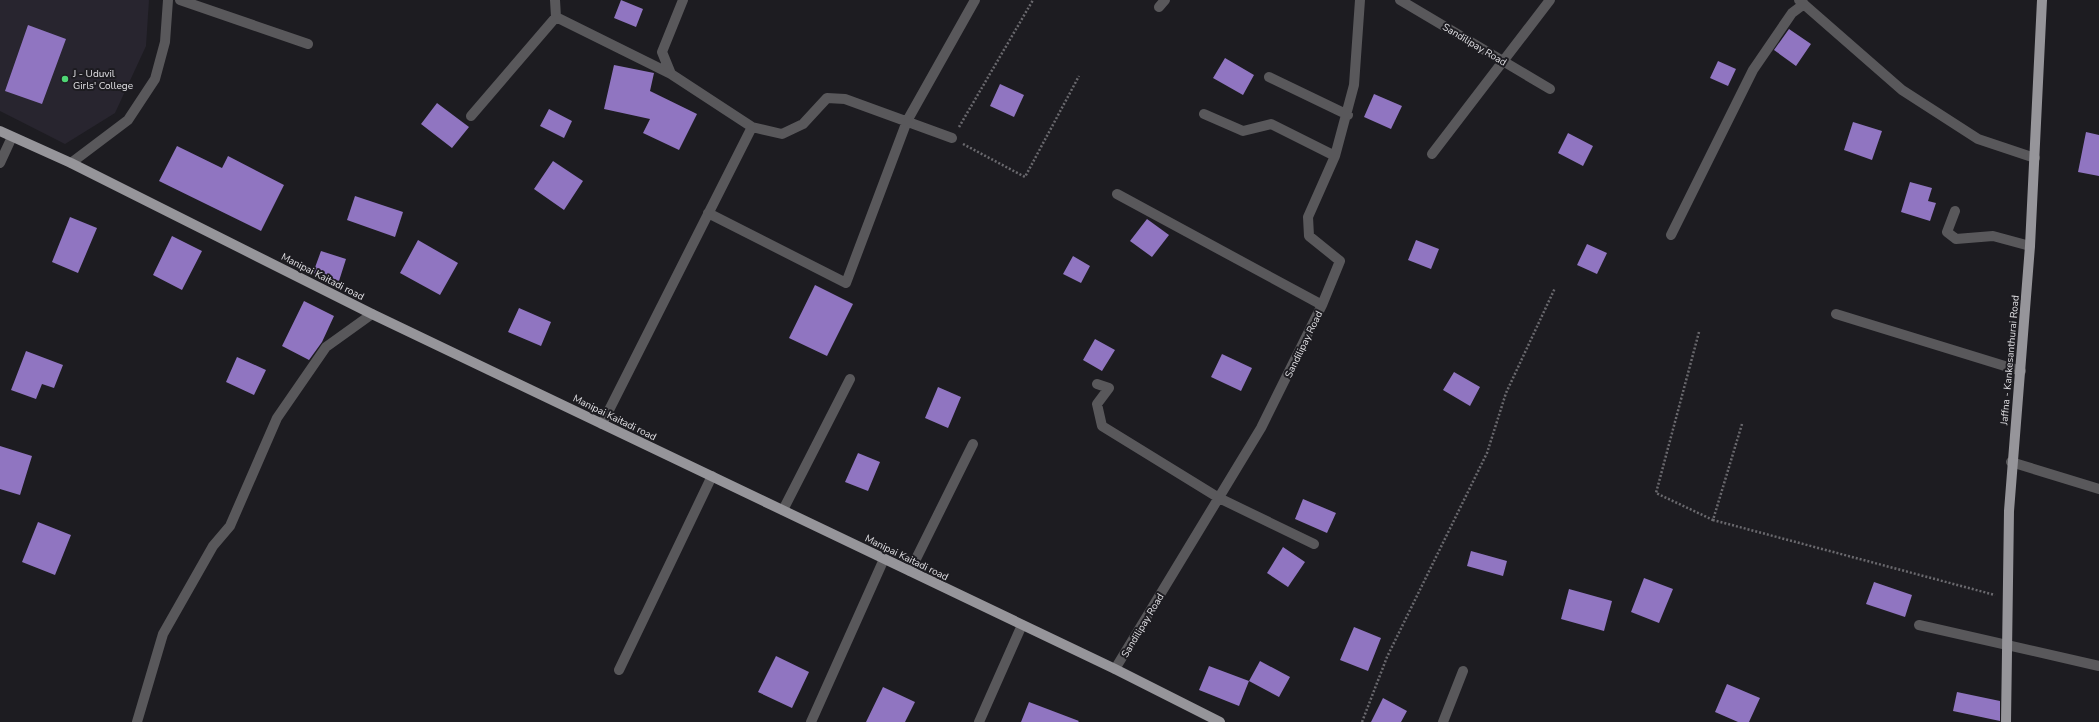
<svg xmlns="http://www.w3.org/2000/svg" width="2099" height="722" font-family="'Nunito Sans',sans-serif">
  <rect width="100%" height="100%" fill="#1d1c21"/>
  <!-- built -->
  <path fill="#28252f" d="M0,0H149L146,46L115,113L65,144L0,111Z"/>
  <!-- building -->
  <path fill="#9075c1" d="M621,0L643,9L636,27L614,18Z
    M28,25L66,39L42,104L5,91Z
    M1789,29L1811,44L1796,66L1774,50Z
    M1225,58L1254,75L1243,95L1213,78Z
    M1718,61L1736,69L1728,86L1710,78Z
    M614,65L654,73L650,91L697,114L679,150L643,133L650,119L604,109Z
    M1000,84L1024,95L1014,117L990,106Z
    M1374,94L1402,106L1391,129L1364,117Z
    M437,103L469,127L452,148L421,124Z
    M549,109L572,121L564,138L540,126Z
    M1853,122L1882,131L1872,160L1844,150Z
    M2086,132L2099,135V176L2078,172Z
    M1568,133L1593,146L1583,166L1558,153Z
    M177,146L222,168L228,156L284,185L261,231L159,181Z
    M553,161L583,181L564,210L534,189Z
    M1910,182L1932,188L1928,201L1936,203L1930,221L1901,212Z
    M355,196L403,212L395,237L347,220Z
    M70,217L97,228L78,273L52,262Z
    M1147,219L1169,235L1152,257L1130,241Z
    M172,236L202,251L182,290L153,275Z
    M418,240L458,263L440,295L400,273Z
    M1416,240L1439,249L1431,269L1408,260Z
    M1587,244L1607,253L1597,274L1577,265Z
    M321,251L346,259L339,281L313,273Z
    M1073,256L1090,266L1081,283L1063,274Z
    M815,285L853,304L827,356L789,338Z
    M304,301L334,316L322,342L309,360L282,346Z
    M519,308L551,322L541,346L508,332Z
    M1095,339L1115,350L1102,371L1083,360Z
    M26,351L63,365L54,388L42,384L36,399L11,390Z
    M1222,354L1252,368L1241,391L1211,377Z
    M237,357L266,370L254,395L226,382Z
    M1454,372L1480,387L1470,406L1443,390Z
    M938,387L961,397L948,428L925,418Z
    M0,446L32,456L20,495L0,489Z
    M858,453L880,462L868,491L845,482Z
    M1303,499L1336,513L1327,533L1295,519Z
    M38,522L71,535L55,575L22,562Z
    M1283,547L1305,562L1288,587L1267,573Z
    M1471,551L1507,561L1503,576L1467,566Z
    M1644,578L1673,589L1659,623L1631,612Z
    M1874,582L1912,595L1905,617L1866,604Z
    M1569,589L1612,601L1604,631L1561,619Z
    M1354,627L1381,638L1368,671L1340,660Z
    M776,656L809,672L792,708L758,692Z
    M1260,661L1290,677L1279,697L1249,681Z
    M1209,666L1249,681L1239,706L1199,690Z
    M1727,684L1760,698L1749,722H1738L1715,712Z
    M883,687L915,702L905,722H866Z
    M1957,692L2000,701V721L1953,711Z
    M1383,698L1407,711L1401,722H1371Z
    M1029,702L1079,721L1078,722H1021Z"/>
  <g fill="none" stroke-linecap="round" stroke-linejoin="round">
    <!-- path -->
    <path stroke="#6a696e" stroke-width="2.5" stroke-dasharray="2 2" stroke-linecap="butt" d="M959,127L1033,0
      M963,144L1025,177L1079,76
      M1699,332L1656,493L1713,520
      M1742,424L1713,520L1995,595
      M1362,722L1387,657L1487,453L1506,393L1555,288"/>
    <!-- minor -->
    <path stroke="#59585b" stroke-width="10" d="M180,0L308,44
      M555,0L556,17L671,74
      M683,0L662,52L671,74L752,127L782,134L803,124L827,98L845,99L952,138
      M1400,0L1550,89
      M1799,0L1902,90L1978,139L2035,158
      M1159,7L1165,0
      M1269,77L1348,115
      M1204,114L1243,131L1271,124L1335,156
      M471,116L556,17
      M1432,154L1550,0
      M0,163L12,137
      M71,163L128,120L155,79L165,42L168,0
      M1117,194L1322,305
      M1955,211L1947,232L1956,239L1993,236L2030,246
      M708,213L846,283L907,121L975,0
      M1671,235L1753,70L1792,13L1804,4
      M1836,314L2021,371
      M1097,384L1109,388L1097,404L1102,426L1219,498L1314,544
      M602,424L752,127
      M2011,462L2099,489
      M783,510L850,379
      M910,571L973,444
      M1919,625L2099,666
      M1115,669L1261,428L1322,305L1340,261L1309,236L1308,217L1335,156L1354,85L1360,0
      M619,670L712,476
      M137,722L163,634L213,546L230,526L277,418L326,347L372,314
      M811,722L884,559
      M979,722L1022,625
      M1443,722L1463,671"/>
    <!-- major -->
    <path stroke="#96959a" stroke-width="10" d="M0,131L71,163L372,314L1115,669L1220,722
      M2006,722L2009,511L2030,246L2042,0"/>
  </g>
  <!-- markers -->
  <circle fill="#4fd675" stroke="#1d1c21" stroke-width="1.5" cx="65" cy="79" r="4"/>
  <g text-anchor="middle" stroke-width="4" stroke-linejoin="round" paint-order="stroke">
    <!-- street labels -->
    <g font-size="10" fill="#e2e1e5" stroke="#1d1c21">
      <text transform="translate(1475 44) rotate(31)" y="4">Sandilipay Road</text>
      <text transform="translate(323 276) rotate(27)" y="4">Manipai Kaitadi road</text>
      <text transform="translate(1303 344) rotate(-64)" y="4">Sandilipay Road</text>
      <text transform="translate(2009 360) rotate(-85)" y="4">Jaffna - Kankesanthurai Road</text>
      <text transform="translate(615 417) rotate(26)" y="4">Manipai Kaitadi road</text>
      <text transform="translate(907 557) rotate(26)" y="4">Manipai Kaitadi road</text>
      <text transform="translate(1142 625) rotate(-59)" y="4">Sandilipay Road</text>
    </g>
    <!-- poi labels -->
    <g font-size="10" fill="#e2e1e5" stroke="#1d1c21" text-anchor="start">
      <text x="73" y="77">J - Uduvil<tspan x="73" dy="12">Girls' College</tspan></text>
    </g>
  </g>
</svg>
